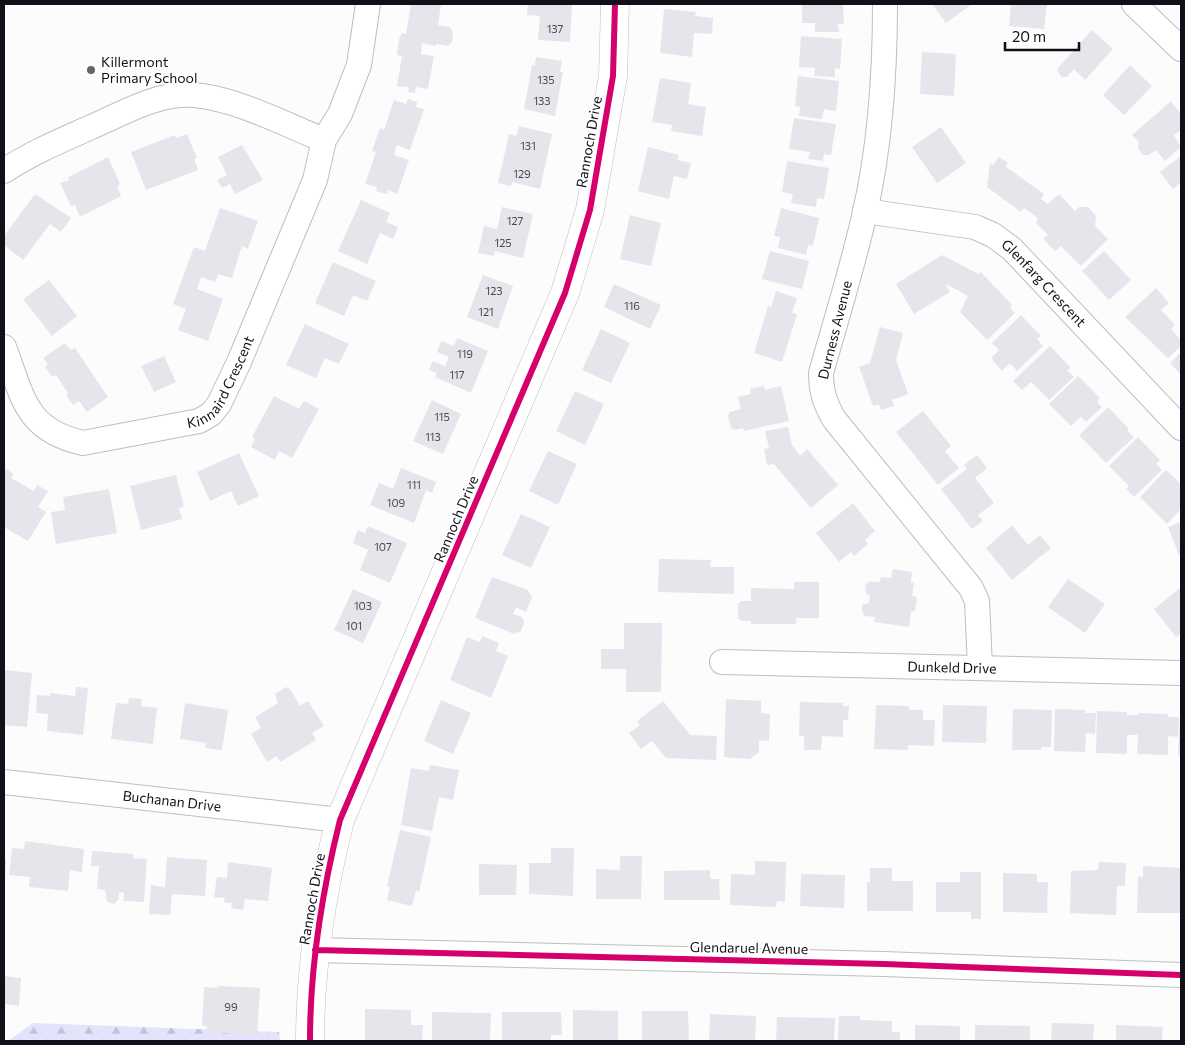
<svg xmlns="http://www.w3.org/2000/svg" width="1185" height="1045" font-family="Commissioner,sans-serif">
  <defs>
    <pattern id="forest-firs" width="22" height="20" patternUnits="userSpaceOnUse" patternTransform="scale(1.25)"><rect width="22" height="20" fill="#e4e3fc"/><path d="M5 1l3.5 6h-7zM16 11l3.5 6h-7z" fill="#c3c2d7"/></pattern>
  </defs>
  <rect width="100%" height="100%" fill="#fcfcfc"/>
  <!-- forest -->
  <path fill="url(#forest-firs)" d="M33,1023L279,1032L280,1041H8Z"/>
  <!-- building -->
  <path fill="#e6e5ec" d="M411,4H441L438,25L450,27L453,32L452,42L448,46L436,44V46L422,43L421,54L434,56L428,89L416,87L415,93L408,92L409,87L397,86L402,56L397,55L399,39L402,33L406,34Z
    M528,4H572L570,42L538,40L540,16L527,15Z
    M802,4H843L844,24H838L839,32H815V23H802Z
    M932,4H972L946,23Z
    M1011,4H1047L1044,29L1009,26Z
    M664,9L696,12L695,16L713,18L712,34L694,33L692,57L660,53Z
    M1092,30L1113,49L1085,80L1074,69L1067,77H1061L1057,69Z
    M801,36L842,39L840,69L835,68V77L814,76L815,68L799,67Z
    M922,52L956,54L954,96L920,94Z
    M536,57L562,61L560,72H563L555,116L524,109L532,65H535Z
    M1130,65L1152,86L1124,115L1103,95Z
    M798,76L839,81L836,111L824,109L822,119L799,116L800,107L795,106Z
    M660,78L691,83L688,104L706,107L702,136L671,131L672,125L652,122Z
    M408,99L417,102L416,107L424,109L410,150L397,145L394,155L409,160L397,194L388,190L387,194L376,191L377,187L365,184L376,152L372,151L380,128L384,130L394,100L406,104Z
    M1171,101L1181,114V130L1174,135L1181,147L1165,161L1156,150L1149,155H1143L1138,148L1139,142L1132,135Z
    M794,118L836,124L831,155L824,154L823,161L808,159L810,152L789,149Z
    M519,126L552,134L540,189L512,182L511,186L498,183L509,134L516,136Z
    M941,127L966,163L937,183L912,147Z
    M187,134L197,158L194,159L198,170L146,190L131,152L175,135L176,138Z
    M242,145L263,180L235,194L230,184L222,188L217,180L227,175L218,157Z
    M648,147L679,155L677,160L691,163L687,179L674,176L669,199L638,191Z
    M1181,156V182L1173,189L1160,172Z
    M108,157L120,184L117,186L121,196L80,217L75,205L71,206L60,183L69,180L68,177Z
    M999,157L1008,163L1005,166L1044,194L1041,199L1048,204L1059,194L1075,211L1079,207H1088L1096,216L1095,226L1108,239L1081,266L1061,246L1055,251L1043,239L1048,235L1036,223L1038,218L1024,208L1021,212L987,187L990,163L993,165Z
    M787,161L829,168L824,199L817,198L816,207L791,203L793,194L782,192Z
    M35,194L71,218L61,232L50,224L23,260L4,245V236Z
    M361,200L390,213L386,222L398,227L393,239L380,233L367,264L338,251Z
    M502,207L533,214L523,258L495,251L494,256L478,253L484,226L497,229Z
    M220,208L258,221L248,249L242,246L232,278L218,274L215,282L201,277L197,289L223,299L208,341L178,330L186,309L173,304L194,247L205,251Z
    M781,208L819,218L813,246L808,245L806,255L778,248L780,237L774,236Z
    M630,215L661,223L651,266L620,259Z
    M770,251L809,261L802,289L762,279Z
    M1104,251L1131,280L1109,300L1082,271Z
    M942,255L979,274L980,271L1012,305L1010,307L1015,313L987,340L960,312L968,296L946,284L950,292L914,314L896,284Z
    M333,262L376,281L367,301L353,295L344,316L315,303Z
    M483,275L513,286L498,329L467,317Z
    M49,280L77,316L52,336L23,299Z
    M614,284L661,305L650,329L604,307Z
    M1156,288L1169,303L1161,310L1175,325L1171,329L1181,340V346L1168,358L1125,317Z
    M776,291L797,298L792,313L797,314L782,362L754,353L768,306L771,307Z
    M1021,315L1041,336L1037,339L1043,346L1017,371L1010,363L1002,371L993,361L992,357L999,350L992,343Z
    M305,324L349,344L339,364L325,358L316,378L286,365Z
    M880,327L903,333L896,360L908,394L892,400L894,406L881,410L879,404L873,406L859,367L870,363Z
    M601,329L630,343L611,383L582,370Z
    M457,338L488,351L471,393L435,377L437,373L429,370L433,361L445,366L449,357L437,352L441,341L454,346Z
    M65,343L71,350L75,348L108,397L87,412L79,401L73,405L66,395L68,393L56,375L52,377L45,367L48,365L43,358Z
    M1050,346L1071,368L1067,370L1074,377L1049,400L1031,382L1022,390L1013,381Z
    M1181,352V375L1170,363Z
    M164,356L176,382L154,392L141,366Z
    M1078,376L1100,398L1097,402L1102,407L1086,422L1081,417L1071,426L1049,404Z
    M764,386L765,390L781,386L789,421L744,431L743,428L735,430L731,428L728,416L730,412L741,409L738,397L751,394L750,389Z
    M575,391L604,404L585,445L556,431Z
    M274,396L299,409L304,401L319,409L292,458L279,451L275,460L251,447L255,439L252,437Z
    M432,400L461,414L443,454L413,441Z
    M1108,407L1129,429L1127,430L1134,437L1106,463L1079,435Z
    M923,411L951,446L945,451L959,468L938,485L896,432Z
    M788,427L792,445L800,456L807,449L838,485L811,508L774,464L767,465L764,449L769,448L765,431Z
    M1138,437L1160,460L1156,464L1162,470L1134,497L1126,489L1129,486L1109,466Z
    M548,451L577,464L558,505L529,491Z
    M239,453L259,496L238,506L231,491L210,501L197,472Z
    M977,455L987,468L975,478L994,503L978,515L983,521L972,529L941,489L967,469L964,465Z
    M5,468L14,474L11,478L34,491L37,485L48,491L38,507L46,512L28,541L4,527Z
    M401,468L436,482L432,493L426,490L414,523L370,505L379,483L393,489Z
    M1166,470L1181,484V509L1167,524L1140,497Z
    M176,475L184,507L179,508L182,519L141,530L130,486Z
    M109,489L117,533L56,544L51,512L65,510L63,497Z
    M853,503L875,531L865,540L868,544L854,556L851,552L839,562L816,533Z
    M521,514L550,527L531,568L502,555Z
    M1181,522V554L1179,555L1168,527Z
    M1012,525L1028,545L1040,535L1051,548L1012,580L986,548Z
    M368,526L407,543L390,583L360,570L368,550L353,543L358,530L365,533Z
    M659,559L711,560L710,567H734V594L658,592Z
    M893,569L912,572L911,582L914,583L912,596L917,597L915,611H911L909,627L874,622L875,617L865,616L862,611V605L869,603L870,595H867L865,590L866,584L870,581L880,582L881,577L891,578Z
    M492,577L528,590L532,597L526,612L516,607L513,614L522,617L524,622L521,631L514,634L475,618Z
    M1068,579L1105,604L1085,633L1048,607Z
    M794,582H819V618H796V624H751V621H741L738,618V604L741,601H751V588L794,589Z
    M1181,587V633L1176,637L1154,609Z
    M353,589L382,602L363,643L334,630Z
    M624,623H662L661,692H626V669H601V649H624Z
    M482,636L499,643L496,651L508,656L491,698L450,680L467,637L480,642Z
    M4,670L32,673L27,727L4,725Z
    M76,687L88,688L83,735L47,731L48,714L36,713L37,695L50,696V693L75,696Z
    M286,687L290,689L300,706L308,701L324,726L312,733L316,740L280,762L277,756L267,762L251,734L261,728L255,717L278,703L275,694Z
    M129,698L142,699L141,706L157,708L153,744L111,739L116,703L128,704Z
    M726,699L761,701V713L770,714L769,741L759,740V752L750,759L724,757Z
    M441,700L471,713L453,754L424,741Z
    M663,701L690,735L717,736L716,760L666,758L652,741L641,749L629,733L640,725L637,721Z
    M800,702L843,703V706H849L848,720H843V737L822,736L821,750H804V736H799Z
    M185,703L228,710L222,750L205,748L206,743L180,739Z
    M876,705L909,706V710H923V720H935L934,746L908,745V750L874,749Z
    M943,705L987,706L986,743L942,742Z
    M1013,709L1052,710L1051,747H1041V750H1012Z
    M1055,709L1085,710V713H1096L1095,734L1086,733L1085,752L1054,751Z
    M1097,711L1127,712V715H1138V713L1168,714V717H1179L1178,737L1168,736V755L1137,754L1138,735H1127V754L1096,753Z
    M1180,713H1181V755H1178Z
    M430,765L459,770L453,800L439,797L432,831L401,825L411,768L429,771Z
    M400,830L431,837L419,892L416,891L412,906L387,900L390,887L387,886Z
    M25,841L84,849L82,872L70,870L68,891L29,887L30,877L9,875L12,848L24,849Z
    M551,848H574L573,896L529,894V863H551Z
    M92,851L133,854V858L147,859L144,902L123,901L124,893L119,892V899L114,904L107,902L105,890L97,889L99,866H91Z
    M620,856H642L641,899H596V869L620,870Z
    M167,857L207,860L205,896L172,894L170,915L149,914L151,885L165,887Z
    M4,861H6L5,878H4Z
    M755,861L786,862L785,902L777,901L776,907L730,905L731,874L755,875Z
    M228,862L272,868L268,901L245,899L243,910L231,908L232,903L224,902L225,898L214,897L217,877L227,878Z
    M1099,862L1126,863L1125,886H1117L1116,915L1070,913L1071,871L1098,870Z
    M479,864L517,865L516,895H479Z
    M1143,866L1180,868L1181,913H1137L1138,876L1143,877Z
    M870,868H892V881H913V911H867V882H870Z
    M710,870V879H719L720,900H664V871Z
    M960,872H981V919H971V912H936V882H960Z
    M1003,873L1037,874V882H1048L1047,913L1003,912Z
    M801,874L845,875L844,908L800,906Z
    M4,976L21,978L19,1006L4,1004Z
    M218,986L260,988L257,1035L206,1032L207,1026H202L204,987L217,988Z
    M365,1009L411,1010V1025H423L422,1041H365Z
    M573,1010L618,1011V1041H573Z
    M642,1011H688L689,1041H642Z
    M432,1012L491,1013L490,1041H432Z
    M502,1012H561L562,1035H551V1041H502Z
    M710,1014L756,1016L755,1041H709Z
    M839,1016H860V1020L892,1021V1032H900V1041H838Z
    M777,1017L835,1018L834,1041H776Z
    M1052,1023L1094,1024L1093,1041H1051Z
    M915,1025L960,1026V1041H915Z
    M975,1025L1030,1026V1041H975Z
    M1116,1025L1163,1027L1162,1041H1116Z"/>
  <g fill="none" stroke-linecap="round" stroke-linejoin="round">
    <!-- minor casing -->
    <g stroke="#bebec3" stroke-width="26">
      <g id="minor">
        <path d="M885,4C885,71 880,146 865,212C853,266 836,320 821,373C821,392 825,403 834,419L971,588L977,601L980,667"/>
        <path d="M1134,4L1181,49"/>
        <path d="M4,171C31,153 60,141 89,128C122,114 157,92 194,95C235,98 286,125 324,140"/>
        <path id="s1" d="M865,211L975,227L993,235L1012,249L1181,428"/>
        <path id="s2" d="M4,347C23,397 25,430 83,443L199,421L211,414L219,404L239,362L315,180L324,140L340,114L359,65L368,4"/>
        <path id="s3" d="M722,662L1181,673"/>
        <path id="s4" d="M4,782L340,820"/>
        <path d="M315,950L884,964L1181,975"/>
      </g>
    </g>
    <!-- tertiary casing -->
    <g stroke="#bebec3" stroke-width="29">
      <path id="tertiary" d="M310,1041C310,966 322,892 340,820L565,293L590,210L613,76L615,4"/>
    </g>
    <!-- minor -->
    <use href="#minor" stroke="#fff" stroke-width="24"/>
    <!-- tertiary -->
    <use href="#tertiary" stroke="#fff" stroke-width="28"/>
    <!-- cycleway casing -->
    <g stroke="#fff" stroke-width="9">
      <path id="cycleway" d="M315,950L884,964L1181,975
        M310,1041C310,966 322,892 340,820L565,293L590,210L613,76L615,4"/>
    </g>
    <!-- cycleway -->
    <use href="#cycleway" stroke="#d6006c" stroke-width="6"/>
  </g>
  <!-- markers -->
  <circle fill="#636368" stroke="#fff" stroke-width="2" cx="91" cy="70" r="5"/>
  <g text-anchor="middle" stroke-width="4" stroke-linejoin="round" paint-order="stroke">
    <!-- number labels -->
    <g font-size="11" fill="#494950">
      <text x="555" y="33">137</text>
      <text x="546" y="84">135</text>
      <text x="542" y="105">133</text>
      <text x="528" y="150">131</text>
      <text x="522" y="178">129</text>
      <text x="515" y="225">127</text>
      <text x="503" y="247">125</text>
      <text x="494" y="295">123</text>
      <text x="632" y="310">116</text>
      <text x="486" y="316">121</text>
      <text x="465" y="358">119</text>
      <text x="457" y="379">117</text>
      <text x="442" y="421">115</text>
      <text x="433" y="441">113</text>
      <text x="414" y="489">111</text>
      <text x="396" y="507">109</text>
      <text x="383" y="551">107</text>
      <text x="363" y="610">103</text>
      <text x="354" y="630">101</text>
      <text x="231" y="1011">99</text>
    </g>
    <!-- poi labels -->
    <g font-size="14" fill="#101018" stroke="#fff" text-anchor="start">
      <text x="101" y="67">Killermont<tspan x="101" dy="16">Primary School</tspan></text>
    </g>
    <!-- street labels -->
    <g font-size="14" fill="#101018" stroke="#fff">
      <text transform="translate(589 142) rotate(-80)" y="5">Rannoch Drive</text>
      <text dy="5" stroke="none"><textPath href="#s1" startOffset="201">Glenfarg Crescent</textPath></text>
      <text transform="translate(835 330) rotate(-76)" y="5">Durness Avenue</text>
      <text dy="5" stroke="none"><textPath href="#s2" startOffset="295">Kinnaird Crescent</textPath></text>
      <text transform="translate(456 519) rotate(-67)" y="5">Rannoch Drive</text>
      <text dy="5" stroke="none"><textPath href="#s3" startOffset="230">Dunkeld Drive</textPath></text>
      <text dy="5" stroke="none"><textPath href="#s4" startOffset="169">Buchanan Drive</textPath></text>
      <text transform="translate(312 899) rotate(-80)" y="5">Rannoch Drive</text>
      <text transform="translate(749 948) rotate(1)" y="5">Glendaruel Avenue</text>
    </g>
  </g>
  <!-- border -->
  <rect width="1185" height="1045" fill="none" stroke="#101018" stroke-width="10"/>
  <!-- scale -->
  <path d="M1005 42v8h74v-8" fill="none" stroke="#101018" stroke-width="2.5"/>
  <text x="1012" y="42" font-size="15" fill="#101018" stroke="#ffffff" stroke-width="4" paint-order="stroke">20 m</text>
</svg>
